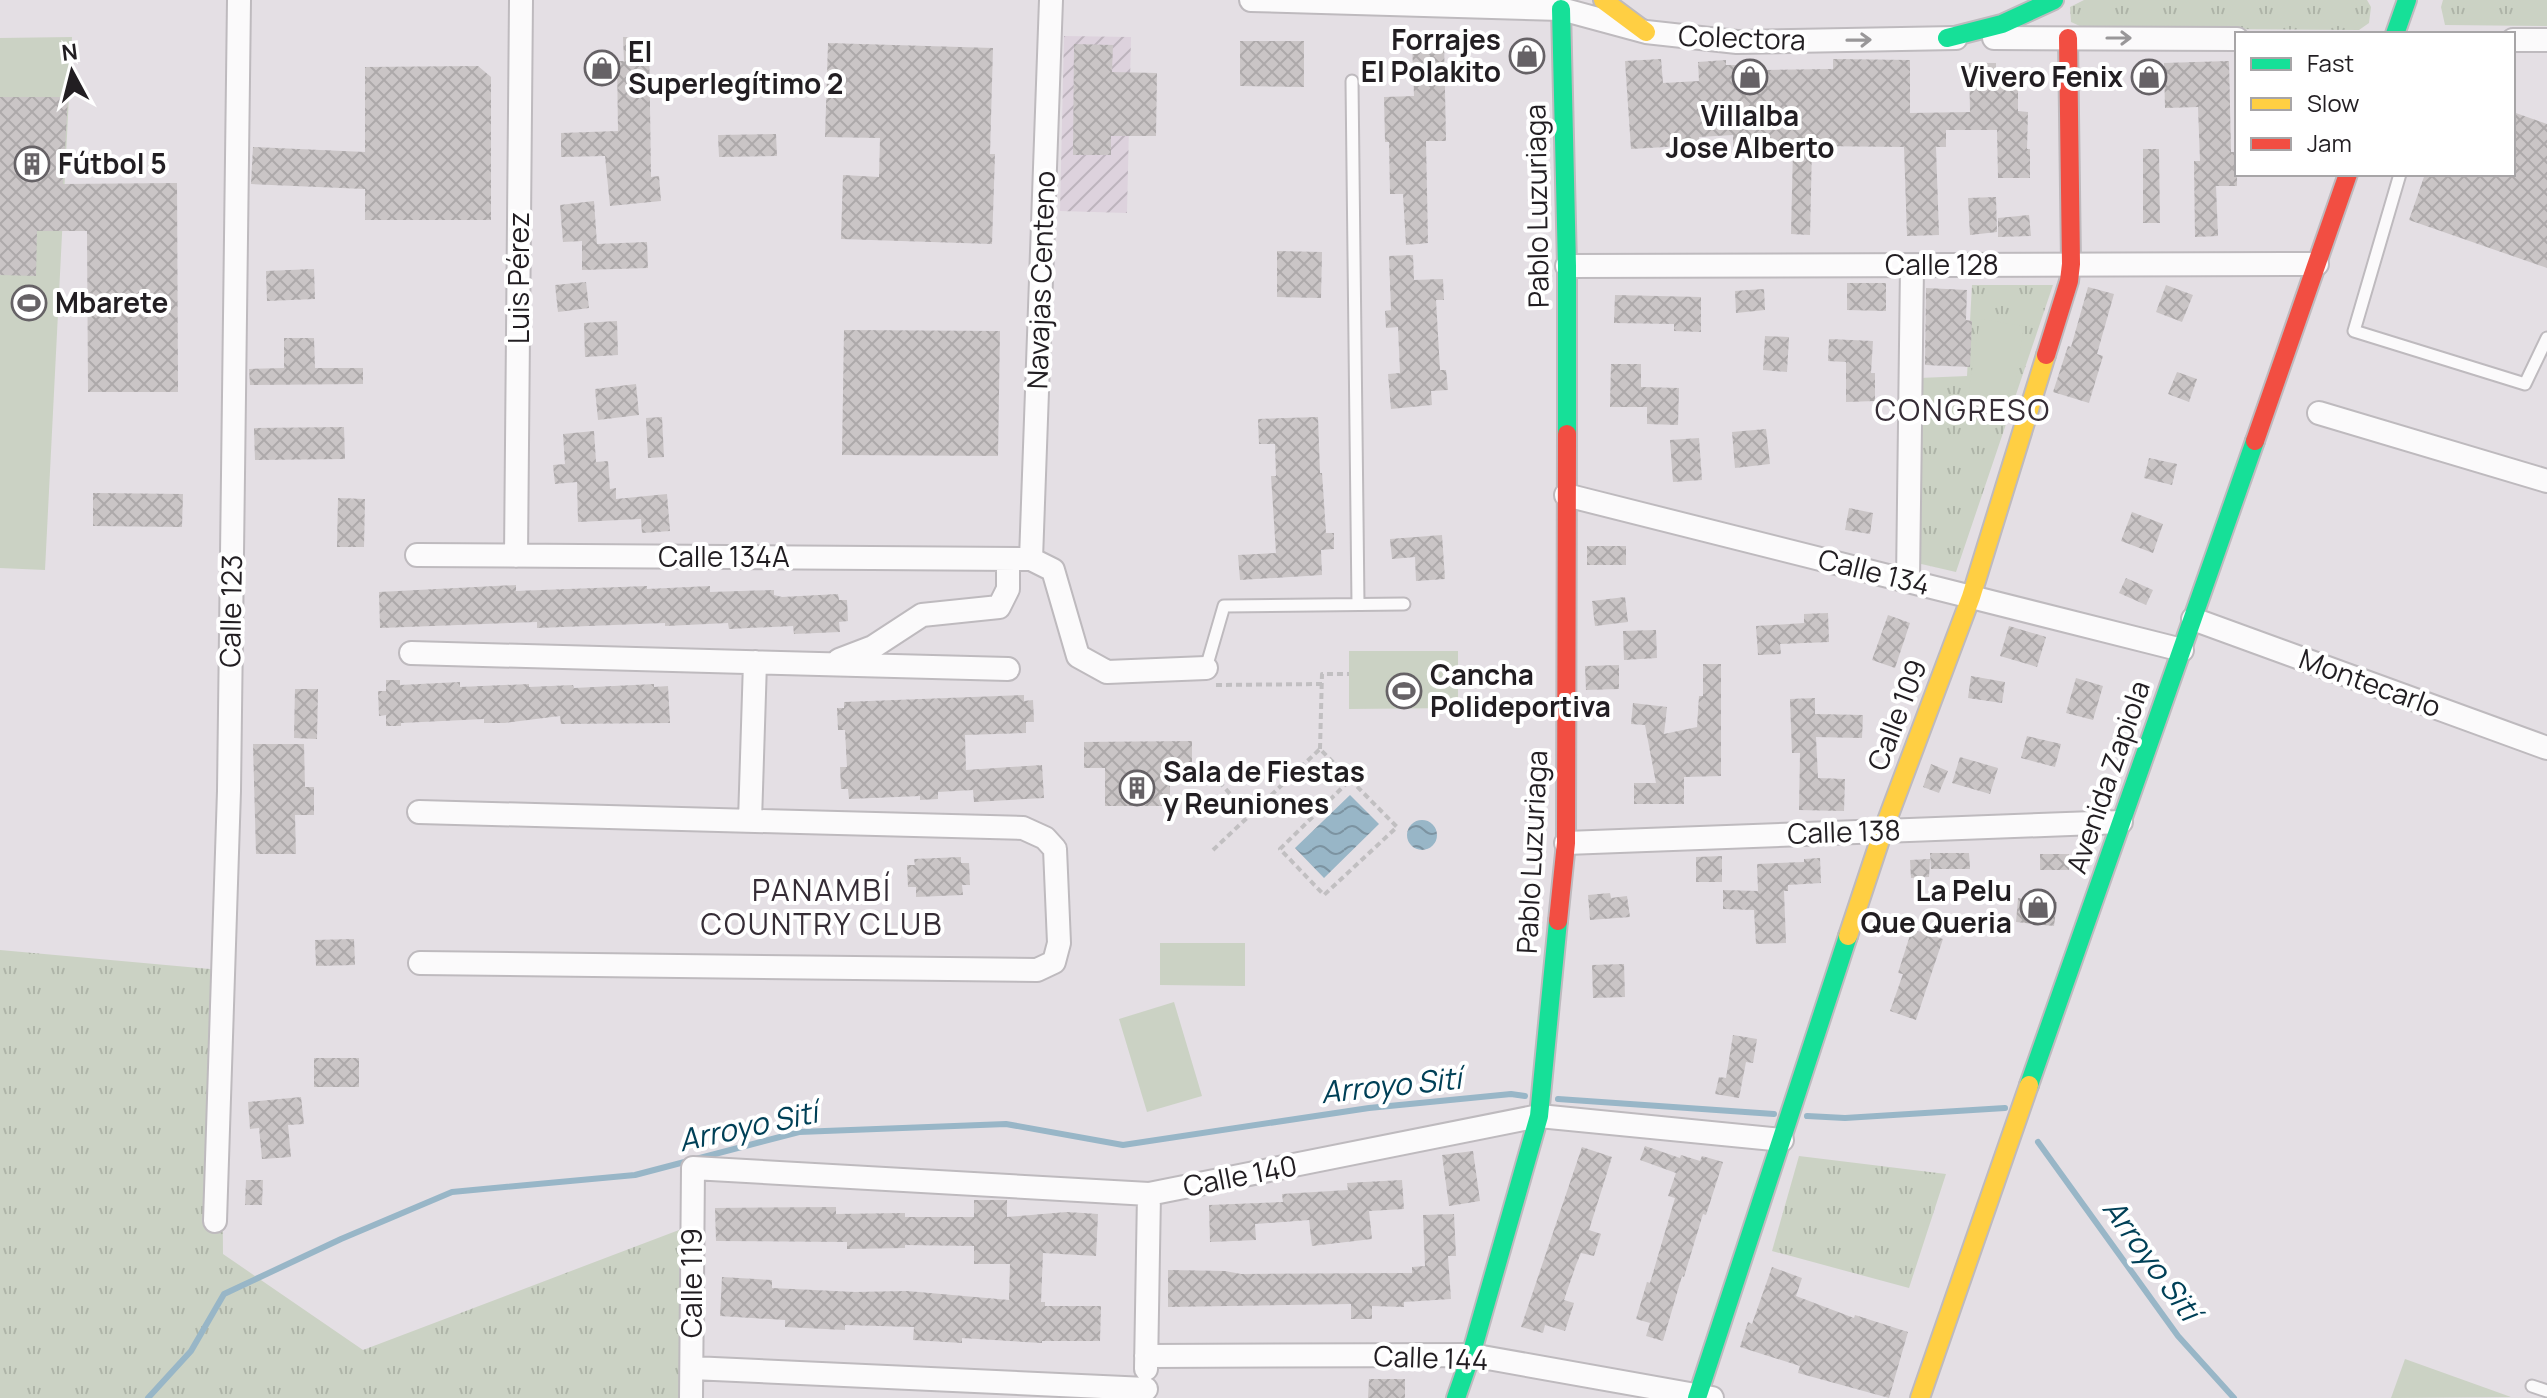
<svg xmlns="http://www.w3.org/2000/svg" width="2547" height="1398" font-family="Manrope,sans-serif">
  <defs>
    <pattern id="industrial-furrows" width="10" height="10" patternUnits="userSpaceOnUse" patternTransform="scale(2)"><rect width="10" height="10" fill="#ddd2dd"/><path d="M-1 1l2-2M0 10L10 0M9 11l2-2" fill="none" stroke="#bdb4bd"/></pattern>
    <pattern id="grass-tufts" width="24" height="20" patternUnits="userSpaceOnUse" patternTransform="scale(2)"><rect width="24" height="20" fill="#cbd2c4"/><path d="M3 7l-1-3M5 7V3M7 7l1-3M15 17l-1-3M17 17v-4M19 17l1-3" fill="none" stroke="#aeb4a8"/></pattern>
    <pattern id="water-waves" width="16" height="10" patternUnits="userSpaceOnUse" patternTransform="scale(2)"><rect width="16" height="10" fill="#98b6c7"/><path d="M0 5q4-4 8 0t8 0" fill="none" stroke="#7c93a1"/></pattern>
    <pattern id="building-cross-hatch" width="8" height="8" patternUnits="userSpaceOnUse" patternTransform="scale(2)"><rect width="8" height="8" fill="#cac5c6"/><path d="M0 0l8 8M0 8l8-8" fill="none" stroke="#ada9aa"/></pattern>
  </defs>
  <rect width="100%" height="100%" fill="#e4dfe4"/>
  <!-- industrial -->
  <path fill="url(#industrial-furrows)" d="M1064,36L1131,37L1127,213L1060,211Z"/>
  <!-- grass -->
  <path fill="url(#grass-tufts)" d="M2084,0H2367L2371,7L2369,23L2359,30L2084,28L2071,22L2070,7Z
    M2443,0H2547V26L2445,25L2441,7Z
    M1972,285H2053L1956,572L1917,563L1919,378L1967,376Z
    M0,950L221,970L223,1254L363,1350L679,1230V1398H0Z
    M1799,1156L1946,1174L1909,1288L1772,1251Z"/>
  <!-- pitch -->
  <path fill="#cbd2c4" d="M72,37L45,570L0,568V38Z
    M1980,319L2024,326L2012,403L1968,396Z
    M1349,651H1458V708L1349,709Z
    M1160,943H1245V986L1160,985Z
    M1174,1002L1202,1096L1147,1112L1119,1019Z
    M2405,1359L2511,1397L2391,1398Z"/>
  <!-- water -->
  <path fill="url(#water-waves)" d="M1350,795L1379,824L1324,878L1295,848Z
    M1407 835a15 15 0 1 1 30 0a15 15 0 1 1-30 0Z"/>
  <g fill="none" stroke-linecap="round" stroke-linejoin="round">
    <!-- stream -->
    <path stroke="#98b6c7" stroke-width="6" d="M1558,1099L1774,1114
      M1807,1116L1845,1118L2005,1108
      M2038,1142L2178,1336L2234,1398
      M148,1398L191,1351L224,1294L341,1239L452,1192L635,1175L799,1132L1006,1124L1123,1145L1369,1108L1511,1094L1525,1096"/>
  </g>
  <!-- building -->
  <path fill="url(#building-cross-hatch)" d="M623,37H649L651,177L659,176L661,201L610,206L605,156L561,157V133L618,131L617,61H624Z
    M1240,41H1304V87L1240,86Z
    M1444,41L1446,141H1426L1428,243L1406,245L1403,194H1390L1389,142H1385L1384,97L1414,96L1412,43Z
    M828,43L993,48L990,154H995L992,244L841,239L843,175L879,177L880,138L825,137Z
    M1074,44L1113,45L1112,72L1157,73L1156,136H1111V155H1073Z
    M1661,59L1663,83L1699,81L1698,62L1726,60V65H1765V70L1833,69V59L1910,60V113L1970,112L1969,63H1996V70L2018,69V111L2028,112L2027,149H2030V178H1998L1997,130H1946V147H1936L1939,235L1907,236L1904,147L1812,146L1810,235L1791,234L1793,147H1733V135L1699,137V145L1631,149L1625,61Z
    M2229,61L2231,152H2237V186H2216L2218,236L2195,237L2194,161H2200L2198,107L2165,108L2164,63Z
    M478,66L491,77V220H365V189L251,184L253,147L365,152V67Z
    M0,97H68L63,184L177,183L178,392H88L87,231H37L36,276L0,275Z
    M2513,112L2547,124V268L2409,220L2425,174H2513Z
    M776,134L777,156L719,157L718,135Z
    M2143,149H2159L2160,223H2143Z
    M1996,197L1997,232L1970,235L1968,198Z
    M594,201L597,244L647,242L648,268L582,270V241L563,242L560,205Z
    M2029,215L2031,236L1998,237V218Z
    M1277,251L1322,252L1321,298L1277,297Z
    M1413,255L1414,280L1443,279L1444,300H1436L1440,370H1446L1448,390L1431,391L1432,405L1391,409L1388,374L1400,373L1398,327L1386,328L1385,311L1391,310L1389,256Z
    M314,269L315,299L267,301L266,271Z
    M586,282L589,308L558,312L555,285Z
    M1847,283H1886V311L1847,310Z
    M2166,285L2193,295L2182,322L2156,312Z
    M2088,287L2114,294L2097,354L2103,356L2089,403L2053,392L2068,346L2071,347Z
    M1926,288L1967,290L1966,320L1972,321L1970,367L1925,365Z
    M1764,289L1765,310L1736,313L1735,291Z
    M1615,295L1701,297V332L1674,331V324L1614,323Z
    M617,321L618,355L585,357L584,323Z
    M844,330L1000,331L998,456L842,455Z
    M1765,336L1789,337L1787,372L1763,370Z
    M284,338H314L315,368H363V384L250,385L249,369L284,368Z
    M1829,339L1873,341L1871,373H1875V401L1846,402V362L1828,361Z
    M1611,364H1641V387L1679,388L1678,425L1647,424V407H1610Z
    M2177,372L2197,379L2189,402L2168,394Z
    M636,384L639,415L598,420L595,389Z
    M662,417L664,457L648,458L646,418Z
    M1318,417L1320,473H1322L1326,533H1334V549L1321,550L1322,575L1240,580L1238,555L1276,553L1271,476H1276L1275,444H1259L1258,419Z
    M344,427L345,459L255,460L254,428Z
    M1766,429L1770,464L1735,468L1732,432Z
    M594,431L596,462L608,461L610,489L616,488V499L667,494L670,531L642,533L641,519L578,522L577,482L555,484L553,465L565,464L563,434Z
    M1699,438L1702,480L1673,482L1670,440Z
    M2149,458L2177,464L2172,485L2144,478Z
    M93,493L183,494L182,527L93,526Z
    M338,498L365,499L364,547H337Z
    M1849,508L1873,513L1870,534L1845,530Z
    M2132,512L2163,524L2153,553L2121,541Z
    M1442,535L1445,579L1416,581L1415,557L1392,559L1390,539Z
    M1587,546H1626V565H1587Z
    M2126,578L2153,590L2146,605L2119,593Z
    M516,585V591L647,586V589L710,586V592L774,590V595L782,597L838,594L839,600H847L848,621L839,622L840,632L794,634L793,626L729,629L728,623L665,626V623L537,628V622L380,628L379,592Z
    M1625,597L1628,622L1595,626L1592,601Z
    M1828,613L1829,642L1780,644L1781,654L1758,655L1756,626L1804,623V614Z
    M1888,615L1910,623L1895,668L1872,660Z
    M2009,626L2046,637L2037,667L2000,656Z
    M1656,630L1657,658L1624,660L1623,631Z
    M1703,664H1721V776L1684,777V804H1634V783H1656L1645,725L1631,724L1633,703L1667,707L1664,734L1697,727L1699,696H1703Z
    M1619,665V689L1586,690L1585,666Z
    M1971,676L2005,682L2002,703L1968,698Z
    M2076,678L2103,686L2093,720L2066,713Z
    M386,680H400V685L460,682V687L529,684V687L573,685L574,688L654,684V687L668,686L670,723L561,724L560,716L505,723H484V719L401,723V726H386V715L379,716L378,691H386Z
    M295,689H318L317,739L294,738Z
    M1024,695V701L1033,700L1034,722H1026V733L965,735L966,770L1042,765L1044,798L974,802L973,790L938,792V799L920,800V796L849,799L848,789H841L840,767H847L845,730H838L837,708H844V702Z
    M1815,698V714L1863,715L1862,738L1816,737L1818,778L1845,779L1844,811L1799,810L1800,753H1792L1790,699Z
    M2027,736L2061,744L2055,767L2021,758Z
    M1192,741V771H1170V806H1105V768H1084V742Z
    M253,744H304L305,787H314V815H295L296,854H256Z
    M1960,757L1998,768L1990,794L1952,783Z
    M1931,764L1948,771L1939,793L1923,787Z
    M1930,853H1969L1970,869H1931Z
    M2040,854H2069V870H2040Z
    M1722,856V882H1696V857Z
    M961,857V863H969L970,885H962L963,895L916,897V887H908L907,865H915L914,859Z
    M1820,858L1821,883L1788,885V891H1784L1786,943L1756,944L1754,910L1723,909V890L1758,891L1757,864L1804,862V859Z
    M1930,859L1929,877L1911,878L1910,860Z
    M1610,893L1611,898L1627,896L1630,917L1590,920L1588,895Z
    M2018,898L2057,902L2054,926L2016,922Z
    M1912,929L1943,939L1916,1020L1890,1011L1903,974L1898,973Z
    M354,939L355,965L316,966L315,940Z
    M1624,964L1625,997L1593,998L1592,965Z
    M1733,1035L1757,1039L1753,1063L1746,1062L1739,1098L1715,1094L1719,1077L1726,1078Z
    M314,1058H359V1087H314Z
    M301,1097L304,1124L288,1125L291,1157L262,1159L259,1128L250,1129L248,1102Z
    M1645,1146L1680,1158L1681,1155L1700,1161L1702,1156L1723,1162L1706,1215L1703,1214L1684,1277L1682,1276L1663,1341L1646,1336L1650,1323L1636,1319L1647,1282L1650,1283L1675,1198L1668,1196L1676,1173L1640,1160Z
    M1582,1147L1612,1157L1589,1230L1601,1234L1594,1256L1581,1253L1576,1265L1564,1300L1574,1303L1565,1331L1545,1325L1543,1333L1521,1327Z
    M1473,1151L1480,1201L1449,1206L1442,1155Z
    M246,1180H263L262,1205H245Z
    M1402,1180L1404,1209L1369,1211L1372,1239L1312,1246L1309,1220L1255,1224L1256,1240L1210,1242L1209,1205L1283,1202L1282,1194L1348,1190L1347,1183Z
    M974,1200H1007V1217L1067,1212L1098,1214L1096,1256L1043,1253L1041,1302H1045V1306H1101L1100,1341H1042V1343L962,1338V1343L913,1340L914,1327L845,1325V1330L785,1327V1320L720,1316L722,1277L772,1280V1288L855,1292L907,1291L1009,1300L1010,1264H974V1246L905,1245V1248L847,1249V1242L716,1241L715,1208L836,1207V1214L905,1213V1217H974Z
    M1454,1214L1456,1256H1448L1451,1299L1404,1302V1307L1372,1306V1319H1351V1304L1168,1307V1270L1225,1271L1241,1274L1412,1273V1267L1425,1266L1423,1215Z
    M1772,1267L1802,1278L1796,1296L1854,1318L1855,1315L1908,1332L1889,1398L1798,1373L1800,1366L1740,1347L1748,1322L1752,1324Z
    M1369,1379H1405V1398H1368Z"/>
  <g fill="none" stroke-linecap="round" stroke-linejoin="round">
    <!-- lane casing -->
    <g stroke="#bebabe" stroke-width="15">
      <path id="lane" d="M1352,81L1358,604
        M2400,174L2354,331L2525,384L2547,338
        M1206,668L1224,606L1404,604
        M2532,1386L2547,1391"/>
    </g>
    <!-- street casing -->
    <g stroke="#bebabe" stroke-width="26">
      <path id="street" d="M1251,0L1561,9L1646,32L1737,42L1956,38
        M1994,38L2237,39
        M2513,40H2547
        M1567,266L2317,264
        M2319,413L2547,481
        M1566,495L2182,650
        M417,555L1031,559L1053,570L1078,656L1107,672L1206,668
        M516,556L521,0
        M1031,559L1051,0
        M1908,581L1912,266
        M2193,619L2547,748
        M411,653L1008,669
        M839,660L873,647L922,615L999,607L1008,589V559
        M419,812L1023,828L1045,838L1055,849L1059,943L1054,962L1037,970L420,963
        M750,821L755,662
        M1566,843L2121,822
        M215,1221L229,791L239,0
        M1146,1356L1471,1355L1712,1398
        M692,1368L1146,1389
        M1146,1369L1149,1194
        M691,1398L693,1168L1149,1194L1539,1116L1782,1140"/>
    </g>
    <!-- fast casing -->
    <g stroke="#bebabe" stroke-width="22">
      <path id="fast" d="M1561,9L1567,266V434
        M2395,34L2407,0
        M1947,38L2002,24L2054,0
        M2029,1085L2255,441
        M1456,1398L1471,1355L1539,1116L1558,921
        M1697,1398L1848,936"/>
    </g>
    <!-- slow casing -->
    <g stroke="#bebabe" stroke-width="22">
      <path id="slow" d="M1603,0L1646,32
        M1848,936L1883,831L1971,597L2046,355
        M1920,1398L2029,1085"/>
    </g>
    <!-- jam casing -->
    <g stroke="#bebabe" stroke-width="22">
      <path id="jam" d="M2046,355L2069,281L2071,264L2068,38
        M2255,441L2348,174
        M1558,921L1566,843L1567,434"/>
    </g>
    <!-- path -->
    <path stroke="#c1bfc1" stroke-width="4" stroke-dasharray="6 4" stroke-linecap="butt" d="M1216,685L1322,684
      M1320,749L1322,674H1349
      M1192,771L1215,777L1250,816
      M1213,850L1320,749L1397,827L1324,895L1280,849L1350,780"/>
    <!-- lane -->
    <use href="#lane" stroke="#fbfafb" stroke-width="11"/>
    <!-- street -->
    <use href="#street" stroke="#fbfafb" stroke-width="22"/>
    <!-- fast -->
    <use href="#fast" stroke="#16e098" stroke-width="18"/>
    <!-- slow -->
    <use href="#slow" stroke="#ffcf43" stroke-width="18"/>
    <!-- jam -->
    <use href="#jam" stroke="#f24e42" stroke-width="18"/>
  </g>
  <!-- one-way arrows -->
  <defs><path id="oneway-shaft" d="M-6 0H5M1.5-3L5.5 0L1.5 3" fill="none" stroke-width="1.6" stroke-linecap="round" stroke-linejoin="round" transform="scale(2)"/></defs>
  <g stroke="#999799">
    <use href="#oneway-shaft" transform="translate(2119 38)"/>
    <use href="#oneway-shaft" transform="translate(1859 40) rotate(-1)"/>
  </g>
  <!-- icons -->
  <defs>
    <g id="shop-ring" transform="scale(1.8)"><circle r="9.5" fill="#fff" stroke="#666266" stroke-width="1.5"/><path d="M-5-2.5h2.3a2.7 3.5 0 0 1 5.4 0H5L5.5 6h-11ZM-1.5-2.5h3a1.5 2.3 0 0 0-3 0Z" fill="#666266"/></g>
    <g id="building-ring" transform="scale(1.8)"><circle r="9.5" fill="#fff" stroke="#666266" stroke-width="1.5"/><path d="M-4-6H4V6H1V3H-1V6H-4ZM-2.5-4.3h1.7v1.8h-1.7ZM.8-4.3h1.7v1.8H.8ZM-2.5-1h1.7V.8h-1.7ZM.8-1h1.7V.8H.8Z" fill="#666266"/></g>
    <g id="stadium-ring" transform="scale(1.8)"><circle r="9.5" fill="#fff" stroke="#666266" stroke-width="1.5"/><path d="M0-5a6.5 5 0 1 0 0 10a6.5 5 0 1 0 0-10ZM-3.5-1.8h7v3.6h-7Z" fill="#666266"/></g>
  </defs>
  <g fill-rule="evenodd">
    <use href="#shop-ring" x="1527" y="56"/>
    <use href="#shop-ring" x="602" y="68"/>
    <use href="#shop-ring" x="1750" y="77"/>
    <use href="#shop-ring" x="2149" y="77"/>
    <use href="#building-ring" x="32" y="164"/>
    <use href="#stadium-ring" x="29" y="303"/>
    <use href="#stadium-ring" x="1404" y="691"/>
    <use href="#building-ring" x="1137" y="788"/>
    <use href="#shop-ring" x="2038" y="907"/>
  </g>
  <g text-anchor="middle" stroke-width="8" stroke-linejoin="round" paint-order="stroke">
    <!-- street labels -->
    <g font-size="28" fill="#221e22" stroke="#fff">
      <text transform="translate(1742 38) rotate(2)" y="10">Colectora</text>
      <text transform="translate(1537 206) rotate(-91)" y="10">Pablo Luzuriaga</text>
      <text x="1942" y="275">Calle 128</text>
      <text transform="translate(519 278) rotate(-90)" y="10">Luis Pérez</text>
      <text transform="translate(1041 280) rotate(-88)" y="10">Navajas Centeno</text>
      <text x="724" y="567">Calle 134A</text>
      <text transform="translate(1874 572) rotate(14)" y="10">Calle 134</text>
      <text transform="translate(231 611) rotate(-89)" y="10">Calle 123</text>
      <text transform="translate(2370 683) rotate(20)" y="10">Montecarlo</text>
      <text transform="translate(1897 715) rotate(-69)" y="10">Calle 109</text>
      <text transform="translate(2108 777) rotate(-71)" y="10">Avenida Zapiola</text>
      <text transform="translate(1844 832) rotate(-2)" y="10">Calle 138</text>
      <text transform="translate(1532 852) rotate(-87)" y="10">Pablo Luzuriaga</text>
      <text transform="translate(1240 1176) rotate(-11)" y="10">Calle 140</text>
      <text transform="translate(692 1283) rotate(-90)" y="10">Calle 119</text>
      <text transform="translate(1431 1358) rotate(2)" y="10">Calle 144</text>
    </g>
    <!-- poi labels -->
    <g font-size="28" font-weight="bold" fill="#221e22" stroke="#fff" text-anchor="start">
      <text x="1501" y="50" text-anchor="end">Forrajes<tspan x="1501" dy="32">El Polakito</tspan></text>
      <text x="628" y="62">El<tspan x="628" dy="32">Superlegítimo 2</tspan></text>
      <text x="2123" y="87" text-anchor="end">Vivero Fenix</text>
      <text x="1750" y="126" text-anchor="middle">Villalba<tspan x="1750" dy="32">Jose Alberto</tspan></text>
      <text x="58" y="174">Fútbol 5</text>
      <text x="55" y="313">Mbarete</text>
      <text x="1430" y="685">Cancha<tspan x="1430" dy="32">Polideportiva</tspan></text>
      <text x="1163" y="782">Sala de Fiestas<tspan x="1163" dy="32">y Reuniones</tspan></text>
      <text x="2012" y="901" text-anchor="end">La Pelu<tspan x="2012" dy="32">Que Queria</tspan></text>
    </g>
    <!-- neighbourhood labels -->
    <g font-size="30" letter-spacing="2" fill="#362d36" stroke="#fff">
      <text x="1963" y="421">CONGRESO</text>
      <text x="822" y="901">PANAMBÍ<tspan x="822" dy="34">COUNTRY CLUB</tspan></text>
    </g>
    <!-- water labels -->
    <g font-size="30" font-style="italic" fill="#004057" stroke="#fff">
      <text transform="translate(1391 1086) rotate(-6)" y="10">Arroyo Sití</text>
      <text transform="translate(748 1127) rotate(-12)" y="10">Arroyo Sití</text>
      <text transform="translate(2151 1260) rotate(54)" y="10">Arroyo Sití</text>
    </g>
  </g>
  <!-- legend -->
  <rect x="2235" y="32" width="280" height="144" fill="#ffffff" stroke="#a7a5a7" stroke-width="2"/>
  <rect x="2251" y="58" width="40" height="12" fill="#16e098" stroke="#a7a5a7" stroke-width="2"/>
  <text x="2307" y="72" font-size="24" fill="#221e22">Fast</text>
  <rect x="2251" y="98" width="40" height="12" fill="#ffcf43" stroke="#a7a5a7" stroke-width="2"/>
  <text x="2307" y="112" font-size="24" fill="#221e22">Slow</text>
  <rect x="2251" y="138" width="40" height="12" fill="#f24e42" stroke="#a7a5a7" stroke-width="2"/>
  <text x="2307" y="152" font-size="24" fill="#221e22">Jam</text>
  <!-- north arrow -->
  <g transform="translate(72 72) rotate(353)" stroke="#ffffff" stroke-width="6" paint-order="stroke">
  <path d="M0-6L14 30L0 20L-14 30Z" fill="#221e22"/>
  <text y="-12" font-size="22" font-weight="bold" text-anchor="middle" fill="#221e22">N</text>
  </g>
</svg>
